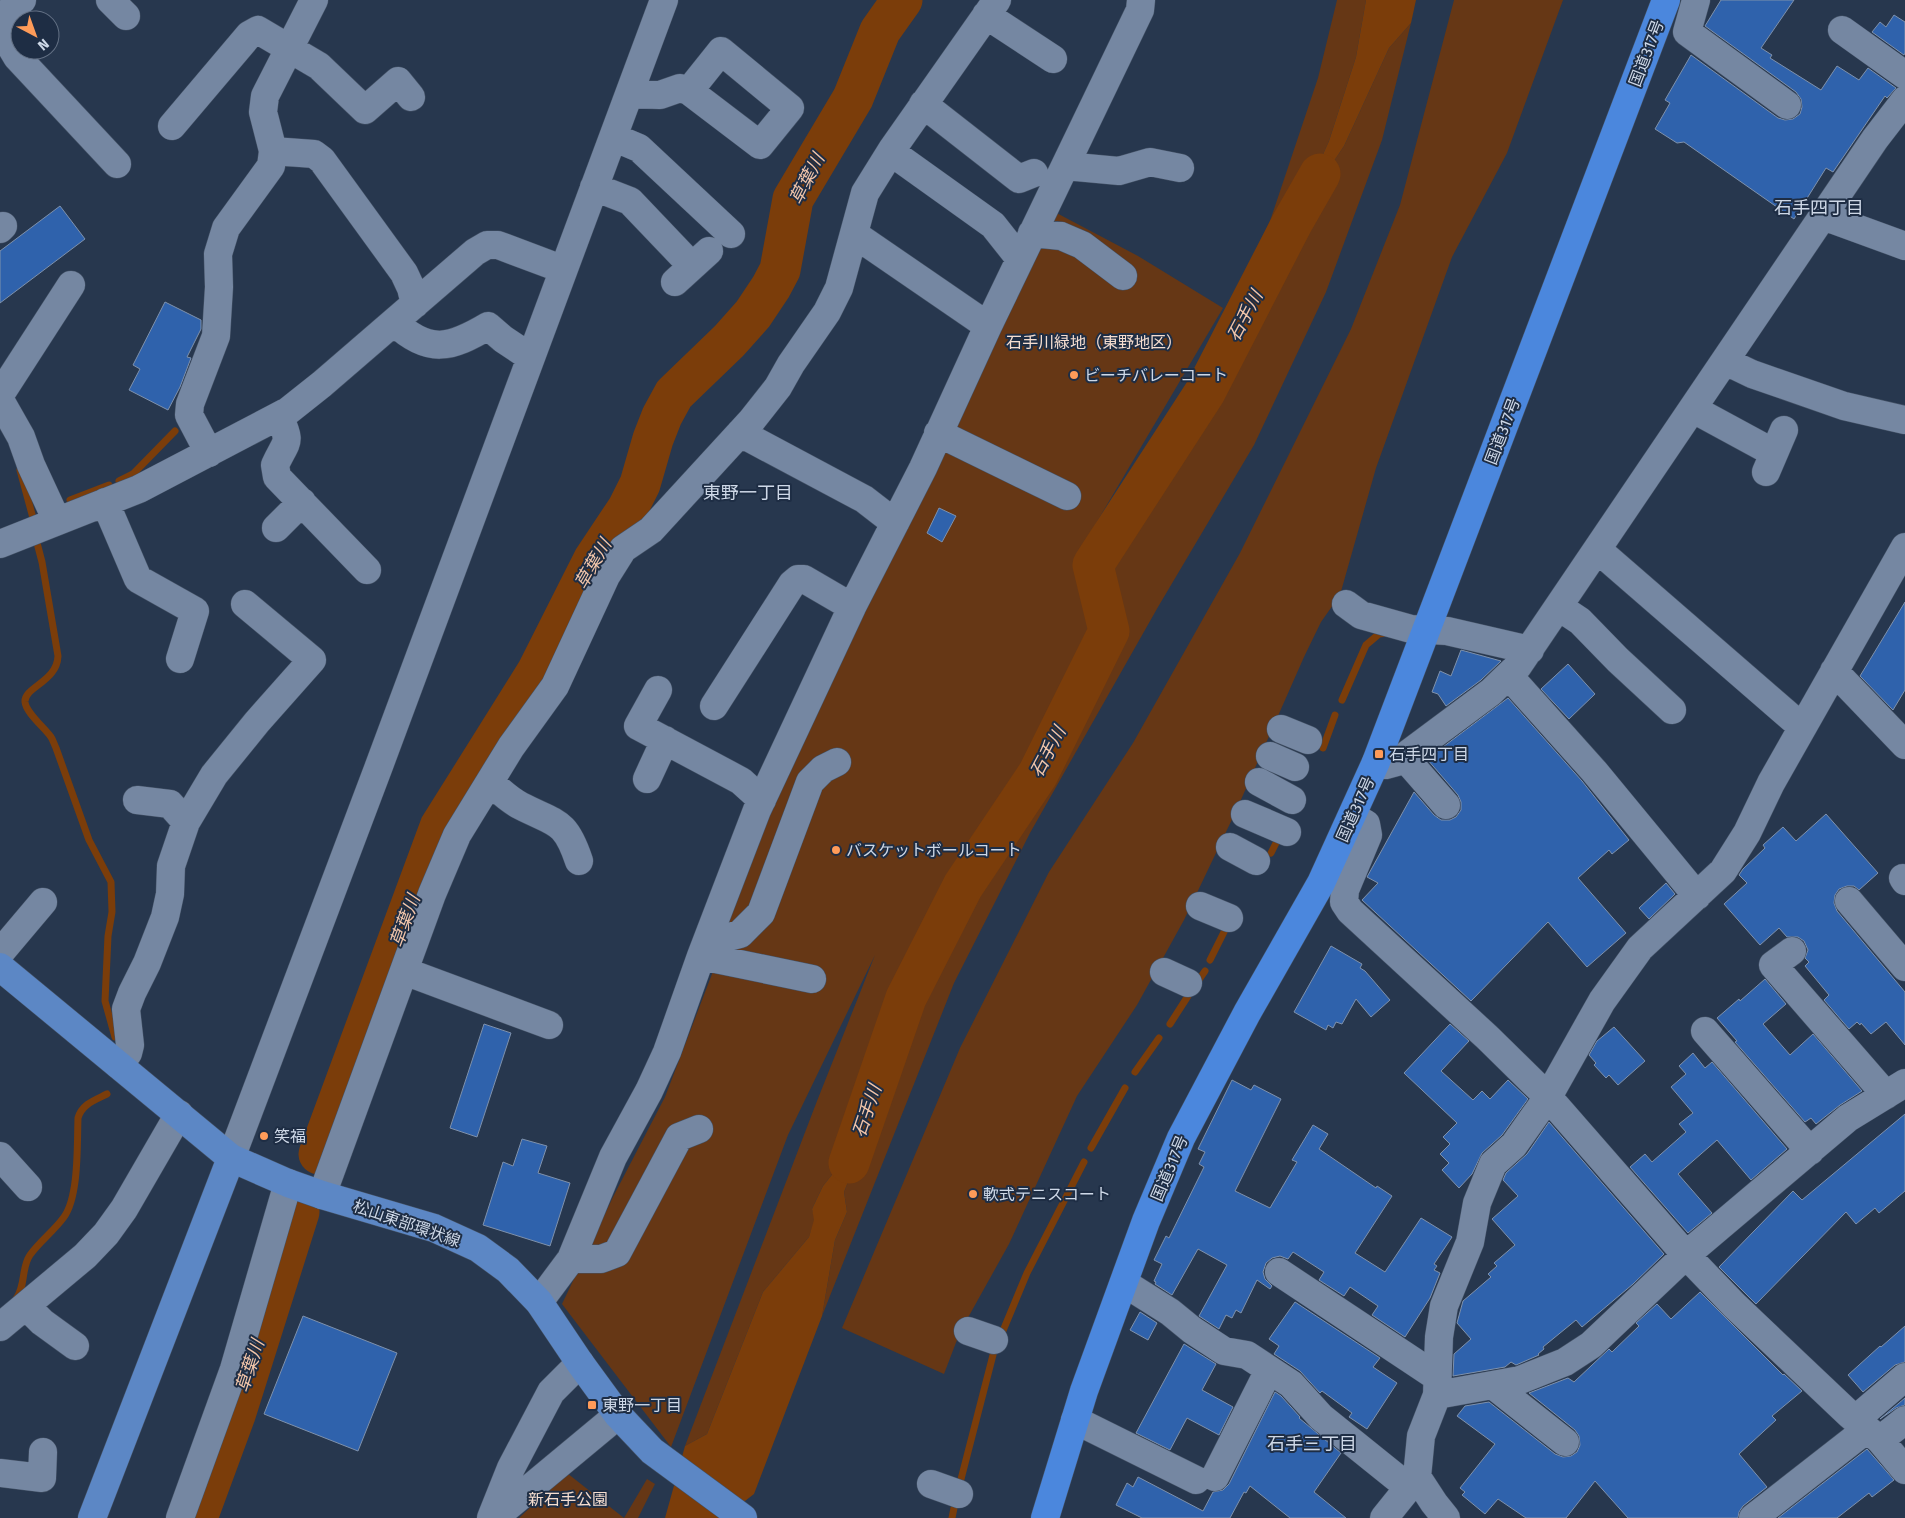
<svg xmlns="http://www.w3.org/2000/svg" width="1905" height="1518" font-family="'Fira Sans','Noto Sans JP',sans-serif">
  <rect width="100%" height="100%" fill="#27374e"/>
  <!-- green -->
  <path fill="#663715" d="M1337,0H1366L1356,57L1329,141L1294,219L1344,146L1389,48L1411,23L1382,140L1326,292L1254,445L1158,607L1030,833L954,983L822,1316L835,1240L847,1212L844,1192L869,1129L823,1186L812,1209L815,1220L809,1237L763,1292L707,1434L685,1446L817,1101L875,955L788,1135L671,1447L562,1304L613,1197L665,1097L712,974L734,894L763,813L1049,209L1138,256L1223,308L1075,559L1138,468L1195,381L1270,221L1318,78Z
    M1454,0H1563L1507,153L1452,257L1376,468L1340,595L1321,622L1304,657L1236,811L1184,920L1137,1005L1077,1096L1009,1244L960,1332L944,1374L842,1328L960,1048L1049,872L1133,743L1240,553L1351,329L1400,205Z
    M567,1473L624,1518L647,1479L655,1484L638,1518H519Z"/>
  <!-- water -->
  <path fill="#7b3d0a" d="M1366,0H1416L1411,23L1389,48L1344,146L1292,223L1329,141L1356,57Z
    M867,1110L869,1129L844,1192L847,1212L835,1240L822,1316L754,1494L723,1518H665L685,1446L707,1434L763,1292L809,1237L814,1220L812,1209L823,1186L839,1166Z"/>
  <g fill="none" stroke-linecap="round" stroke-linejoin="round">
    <!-- stream -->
    <path stroke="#7b3d0a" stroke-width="7" d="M20,470L33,518
      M119,481L133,474L175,431
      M70,500L109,485
      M36,539L42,562L58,656C57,682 24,687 25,702C26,713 45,728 51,737C53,740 54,744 56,748L89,840L111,882L112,912L108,936L105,1001L115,1037
      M1342,700L1366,645L1379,634L1387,633
      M1323,748L1335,715
      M1271,853L1280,835
      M1210,960L1227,926
      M1196,984L1205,971
      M1170,1024L1188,996
      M1135,1072L1159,1038
      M1091,1148L1125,1088
      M16,1299C26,1285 21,1268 30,1255C40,1241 54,1231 64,1217C79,1196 77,1145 78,1118C82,1104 95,1100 107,1094
      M1000,1338L1027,1273L1084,1162
      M960,1483L993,1355
      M952,1518L954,1508"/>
    <!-- river -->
    <path stroke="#7b3d0a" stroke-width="41" d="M319,1154L440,827L537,672L594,559L628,508L640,484L653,439L662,416L674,394L729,341L753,314L771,287L780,270L793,199L853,98L880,31L902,0
      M849,1163L906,998L963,886L1038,774L1109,631L1093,565L1205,392L1292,223L1320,174
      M197,1518L235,1415L299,1212"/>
  </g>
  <!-- building -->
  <path fill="#2f62ac" stroke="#7e91ac" d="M1721,0H1794L1761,48L1772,55L1770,58L1821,90L1837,66L1859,80L1868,68L1896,88L1887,98L1885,96L1833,172L1826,168L1794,219L1684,142L1677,143L1655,129L1670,103L1665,100L1691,55L1778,118L1785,120L1793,119L1800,114L1802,107L1801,99L1796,92L1705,26Z
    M1894,15L1905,22V53L1904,55L1872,32L1880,22L1886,27Z
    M60,206L85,239L0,303V251Z
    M165,302L201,320V329L187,357L191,358L180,387L168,410L129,390L140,369L133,365Z
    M939,508L956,516L942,542L927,533Z
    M1905,602V690L1893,710L1860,676Z
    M1461,650L1501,661L1481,680L1446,706L1438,694L1432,692L1440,671L1451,676Z
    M1568,664L1595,694L1569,719L1541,689Z
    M1508,698L1582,781L1629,840L1612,854L1609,850L1578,878L1626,933L1587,967L1548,922L1471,1001L1362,900L1378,883L1367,877L1414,792L1434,815L1441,820H1450L1456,817L1461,810V802L1458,795L1427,759Z
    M1826,814L1878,873L1859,890L1854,886H1847L1839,889L1835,895L1834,903L1837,911L1905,992V1045L1886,1022L1871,1034L1861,1023L1860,1025L1857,1022L1849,1029L1824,1000L1829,995L1805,966L1809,962L1805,958L1808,950L1804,941L1798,937H1787L1779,928L1760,945L1724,904L1747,883L1739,875L1743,869L1765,848L1763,845L1783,827L1796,841Z
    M1666,883L1675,894L1649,919L1639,908Z
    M1331,946L1362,964L1360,968L1365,971L1390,1000L1371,1017L1356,999L1342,1024L1336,1022L1333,1028L1328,1025L1326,1030L1294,1012Z
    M1765,979L1786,1004L1763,1024L1790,1055L1813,1034L1862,1091L1840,1105L1816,1124L1811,1118L1805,1122L1735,1042L1737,1041L1717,1018L1739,999L1740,1001Z
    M484,1024L511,1033L477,1137L450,1128Z
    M1450,1024L1469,1041L1441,1071L1473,1100L1482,1091L1490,1099L1508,1080L1528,1099L1502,1135L1482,1153L1472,1174L1459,1188L1442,1170L1449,1163L1440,1154L1450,1144L1443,1137L1457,1123L1404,1073Z
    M1614,1027L1645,1061L1618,1085L1609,1075L1606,1078L1594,1065L1596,1063L1589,1055L1597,1041Z
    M1693,1053L1705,1068L1712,1062L1787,1149L1751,1180L1717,1140L1678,1174L1712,1213L1688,1233L1630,1167L1645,1154L1652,1162L1686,1132L1679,1124L1693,1113L1671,1087L1686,1074L1679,1066Z
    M1232,1080L1251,1090L1254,1085L1281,1099L1235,1191L1270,1208L1297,1162L1292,1160L1313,1125L1328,1134L1319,1149L1376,1188L1377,1186L1392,1196L1355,1253L1385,1272L1421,1218L1452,1237L1434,1264L1437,1266L1434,1270L1440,1273L1430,1298L1405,1337L1372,1315L1378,1306L1350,1287L1344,1296L1319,1280L1324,1272L1293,1252L1288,1259L1280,1256L1272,1258L1266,1263L1263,1272L1265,1279L1272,1286L1270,1289L1257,1280L1241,1313L1236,1310L1232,1318L1226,1315L1219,1329L1199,1316L1227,1265L1198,1249L1172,1295L1155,1284L1156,1282L1154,1281L1162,1264L1154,1260L1166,1236L1169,1238L1204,1167L1199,1164L1205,1152L1198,1149Z
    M1905,1114V1191L1879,1213L1875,1208L1856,1224L1846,1212L1756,1304L1719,1267L1793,1191L1802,1200Z
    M1549,1122L1664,1254L1633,1284L1582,1327L1576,1320L1543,1347L1544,1349L1538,1354L1539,1355L1516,1365L1511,1362L1505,1367L1453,1376L1454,1354L1471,1339L1457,1323L1463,1301L1491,1277L1488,1274L1497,1266L1494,1263L1515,1245L1492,1219L1518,1196L1503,1180L1506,1173L1527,1154Z
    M522,1139L547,1146L538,1173L570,1183L550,1246L483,1225L503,1162L513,1166Z
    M1700,1292L1783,1375L1784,1374L1802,1391L1772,1416L1776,1420L1739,1454L1767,1487L1743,1506L1739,1512L1738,1518H1628L1595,1481L1566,1518H1526L1498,1499L1485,1514L1462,1495L1465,1492L1460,1488L1495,1444L1457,1416L1465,1406L1489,1402L1555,1454L1563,1457L1571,1456L1577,1452L1580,1445L1579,1436L1575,1430L1529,1393L1568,1378L1574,1382L1609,1349L1612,1352L1639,1326L1636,1323L1657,1304L1671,1319Z
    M1295,1302L1380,1358L1373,1367L1397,1383L1367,1429L1349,1417L1352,1413L1322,1391L1320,1393L1300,1371L1274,1354L1279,1346L1269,1339Z
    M1140,1312L1157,1323L1148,1340L1130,1330Z
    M303,1316L397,1353L358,1451L264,1414Z
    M1905,1326V1362L1895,1365L1863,1392L1848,1375L1880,1346L1881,1347Z
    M1184,1344L1216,1364L1202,1390L1233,1407L1219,1435L1187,1418L1170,1450L1136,1433Z
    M1275,1392L1281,1396L1300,1417L1299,1418L1341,1453L1314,1492L1346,1518H1290L1250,1486L1246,1493L1244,1492L1230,1518H1142L1116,1505L1127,1483L1133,1487L1138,1477L1203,1511L1213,1492L1223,1490L1229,1484Z
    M1905,1398V1405L1896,1408L1880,1419Z
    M1867,1449L1894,1480L1872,1497L1869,1493L1837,1518H1778Z"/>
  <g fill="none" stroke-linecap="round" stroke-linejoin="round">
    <!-- minor casing -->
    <g stroke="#445266" stroke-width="29">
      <path id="minor" d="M110,0L126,16
        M1696,0L1687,32L1787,105
        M986,15L1053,59
        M0,19L22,0
        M0,28L17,57L117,164
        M1842,30L1905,75
        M629,94L660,95L680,88L689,91L760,145L790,108L721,51L689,91
        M923,104L1019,179L1034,173
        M172,126L249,35L258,30L319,66L365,110L398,81L411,97
        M613,137L639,148L731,234
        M273,151L314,154L322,160L404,273L411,288L415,304
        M891,152L993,225L1020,259
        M1065,166L1119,171L1150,162L1180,168
        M594,187L630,201L692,266
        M1823,216L1905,246
        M0,229L3,226
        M1032,233L1061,236L1082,245L1123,276
        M854,234L988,326
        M675,282L709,251
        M394,322C429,355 451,348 488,326L503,339L530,357
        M1725,361L1752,374L1844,406L1905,420
        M0,395L71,285
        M0,400L21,437L31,465L57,521
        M1693,409L1774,453
        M279,416C292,444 287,439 275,465L277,477L367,570
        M740,433L864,499L895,523
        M938,433L1067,496
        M209,453L189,415L190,404L216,336L219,287L218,254L226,228L271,166L273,151L263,112L265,96L314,0
        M1766,472L1784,430
        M105,502L138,579L195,611L180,659
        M276,528L302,502
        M0,544L139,489L288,411L322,384L475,252L487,245H498L562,269
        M1598,550L1802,727
        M1346,604L1361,615L1411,629L1447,631L1530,650
        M1559,607L1580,621L1618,660L1672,710
        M1834,671L1905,745
        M1509,676L1594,771L1697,896
        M658,690L638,726L741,781L762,800
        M714,706L792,584L798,579H804L852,607
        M1281,729L1308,740
        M1270,756L1295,767
        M1404,757L1446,805
        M1376,762L1386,765L1397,762L1491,692L1518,666L1875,139L1905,100
        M647,779L665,740
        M490,782C500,791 509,800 521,806C556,824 565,819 579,861
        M1259,782L1292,800
        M137,800L170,804L186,822
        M1245,814L1287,832
        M1352,816L1366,824L1368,835L1345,890L1344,902L1350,911L1488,1038L1548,1097L1686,1255L1734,1305L1850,1415L1880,1440L1905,1470
        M1230,847L1256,861
        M1903,878L1905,881
        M1849,901L1905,967
        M1200,906L1229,918
        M706,943L740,934L761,913L810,782L823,769L837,762
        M1792,951L1773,965L1886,1095
        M0,953L43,902
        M701,956L812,979
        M404,971L549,1025
        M1164,972L1188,983
        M1705,1031L1810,1151
        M119,1065L128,1053L130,1045L126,1009L132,993L147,963L165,917L170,894L171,866L186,822L214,775L257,722L312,660L245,604
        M0,1156L28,1187
        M231,1158C378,773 520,386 664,0
        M322,1195L432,894L457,835L511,747L555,686L606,576L623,549L651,530L752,420L778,387L791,364L827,312L839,288L865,193L893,148L997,0
        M571,1259H601L617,1253L679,1137L699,1129
        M1279,1272L1437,1377
        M1124,1283L1170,1312L1192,1330L1224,1351L1247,1355L1291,1384L1321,1417L1408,1487
        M539,1302L571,1259L613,1157L649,1091L667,1052L701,956L757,810L852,607L923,468L988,326L1140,10L1141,0
        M26,1306L42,1322L75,1346
        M0,1327L85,1256L106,1234L124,1209L179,1114
        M968,1331L994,1340
        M1493,1385L1565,1442
        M1437,1395L1520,1380L1565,1362L1591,1345L1686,1255L1848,1118L1905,1083
        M1856,1419L1905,1377
        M1075,1420L1196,1480
        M1880,1440L1905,1420
        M0,1473L42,1478L43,1452
        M1215,1477L1269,1370
        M1417,1477L1434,1503L1446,1518
        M931,1484L959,1494
        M180,1518L234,1369L288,1183
        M491,1518L511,1468L551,1392L580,1363
        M494,1518L618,1415
        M1384,1518L1417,1477L1421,1436L1437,1395L1439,1337L1444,1306L1470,1242L1477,1203L1493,1164L1514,1145L1548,1097L1602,1001L1640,948L1723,871L1747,833L1771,783L1905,547
        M1753,1518L1867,1429"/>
    </g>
    <!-- major casing -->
    <g stroke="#445266" stroke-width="29">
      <path id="major" d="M0,967L231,1158L288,1183L322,1195L434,1228L478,1248L508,1270L539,1302L580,1363L618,1415L652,1451L743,1518
        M92,1518L231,1158"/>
    </g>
    <!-- highway casing -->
    <g stroke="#445266" stroke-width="29">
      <path id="highway" d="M1045,1518L1084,1391L1146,1221L1181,1138L1247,1013L1321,883L1376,762L1666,0"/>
    </g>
    <!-- minor -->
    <use href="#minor" stroke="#7587a2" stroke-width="28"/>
    <!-- major -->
    <use href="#major" stroke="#5c87c5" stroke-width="28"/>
    <!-- highway -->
    <use href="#highway" stroke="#4b87dd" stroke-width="28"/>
  </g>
  <!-- markers -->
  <g fill="#fe9b59" stroke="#1e2d44" stroke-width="2">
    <circle cx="1074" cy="375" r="5"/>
    <rect x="1374" y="749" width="10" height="10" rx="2.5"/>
    <circle cx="836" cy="850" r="5"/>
    <circle cx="264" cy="1136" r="5"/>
    <circle cx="973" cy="1194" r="5"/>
    <rect x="587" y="1400" width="10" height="10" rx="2.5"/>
  </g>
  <g text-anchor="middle" stroke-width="4" stroke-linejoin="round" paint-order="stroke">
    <!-- street labels -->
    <g font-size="16" fill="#ced8e7" stroke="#1e2d44">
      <text transform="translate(1646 53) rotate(-69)" y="6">国道317号</text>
      <text transform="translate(1502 431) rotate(-69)" y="6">国道317号</text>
      <text transform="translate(1355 809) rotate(-66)" y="6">国道317号</text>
      <text transform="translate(1169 1168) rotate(-67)" y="6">国道317号</text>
      <text transform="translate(407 1223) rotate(19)" y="6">松山東部環状線</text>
    </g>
    <!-- park labels -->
    <g font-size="16" fill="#f5ddcf" stroke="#1e2d44">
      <text x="1094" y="348">石手川緑地（東野地区）</text>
      <text x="568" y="1505">新石手公園</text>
    </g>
    <!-- poi labels -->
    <g font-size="16" fill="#ced8e7" stroke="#1e2d44" text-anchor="start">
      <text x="1084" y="381">ビーチバレーコート</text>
      <text x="1389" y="760">石手四丁目</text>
      <text x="846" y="856">バスケットボールコート</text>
      <text x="274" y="1142">笑福</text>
      <text x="983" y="1200">軟式テニスコート</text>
      <text x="602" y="1411">東野一丁目</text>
    </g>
    <!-- water labels -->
    <g font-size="18" font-style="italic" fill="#f3c6aa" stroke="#1e2d44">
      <text transform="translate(807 179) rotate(-63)" y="6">草葉川</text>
      <text transform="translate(1245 316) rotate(-62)" y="6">石手川</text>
      <text transform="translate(593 564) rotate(-60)" y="6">草葉川</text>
      <text transform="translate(1048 752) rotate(-62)" y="6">石手川</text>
      <text transform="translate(405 921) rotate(-70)" y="6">草葉川</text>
      <text transform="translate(867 1111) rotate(-71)" y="6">石手川</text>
      <text transform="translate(250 1366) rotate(-72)" y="6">草葉川</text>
    </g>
    <!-- neighbourhood labels -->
    <g font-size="18" fill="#ced8e7" stroke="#1e2d44">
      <text x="1819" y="214">石手四丁目</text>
      <text x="748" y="499">東野一丁目</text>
      <text x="1312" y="1450">石手三丁目</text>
    </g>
  </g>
  <!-- north arrow -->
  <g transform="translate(35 35) rotate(139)"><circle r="24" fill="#1e2d44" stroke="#647185"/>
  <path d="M0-4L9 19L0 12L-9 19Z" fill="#fe9b59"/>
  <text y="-8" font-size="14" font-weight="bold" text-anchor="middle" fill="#ced8e7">N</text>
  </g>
</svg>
